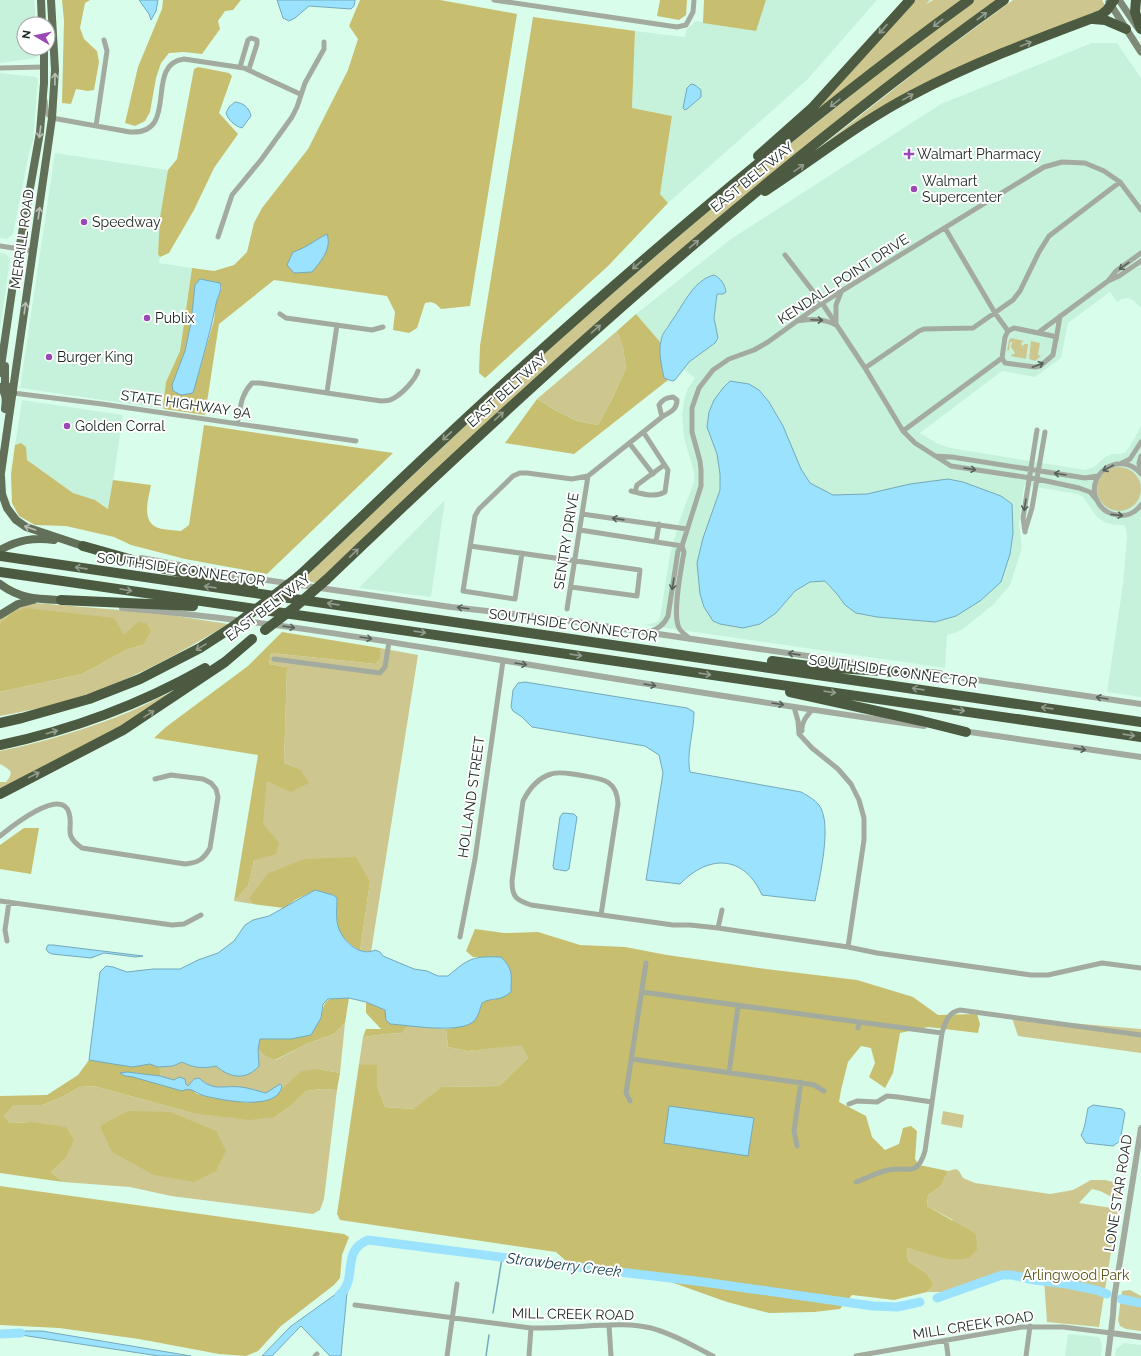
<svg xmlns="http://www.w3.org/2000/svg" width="1141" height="1356" font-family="Raleway,sans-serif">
  <rect width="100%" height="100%" fill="#d9fdeb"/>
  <!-- built -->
  <path fill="#c6f2dc" d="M0,0H34L36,24H24V48H38V55L36,58L0,63Z
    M766,0H877L807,80L668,203L660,194L672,116L632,108L635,31L685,37L686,30L696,21L755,31Z
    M1092,43H1117L1141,78V308L1133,300L1127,298L1122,299L1117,302L1110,292L1068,323L1061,358L1035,377L1002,371L920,433L938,444L951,448L1085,470L1094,467L1105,457L1112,454H1120L1126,452L1130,446L1141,426V697L1107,692L1123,584L1127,537L1126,529L1124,525H1115L1106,523L1097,517L1083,497L1078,494L1024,485L1019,523L1022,548L1010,585L994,604L963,629L955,633L947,635L945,668L645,625L657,622L660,618L670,554L679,522L694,482V472L684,438L682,415L684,401L688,388L695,378L683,369L689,362L715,343L714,318L717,293L723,294L701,281L689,294L671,323L665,329L660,342L636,314L731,239L941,104Z
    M0,73L36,77L38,79L33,140L29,153L13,234L7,239L0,238Z
    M55,153L168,170L160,217L158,254L160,257L159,263L192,268L180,351L166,382L163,405L164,409L20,388Z
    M0,253L6,254L10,259L0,329Z
    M22,400L123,415L109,509L95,500L73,493L27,460L21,443L15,445Z
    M445,500L431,597L359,588Z
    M1068,1334L1099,1337L1102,1345L1101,1356H1065Z
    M1124,1343L1141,1345V1356H1115L1116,1349Z"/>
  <!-- green -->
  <path fill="#cdc78f" d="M912,0H930L926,4L933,0H961L805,121Z
    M974,0H998L646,280L548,366L316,583L302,580L538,357L740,184L909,49Z
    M1013,0H1102L1106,7L1105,9L993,56L809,156L927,63Z
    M617,331L623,348L626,368L613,397L598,425L577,421L555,410L537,399Z
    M1011,338L1024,341L1021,343L1022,346L1025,344H1028L1026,359L1011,356V355L1014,354L1015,353L1011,347L1012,342H1010L1009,350L1007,351L1009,340Z
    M1031,341L1040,343L1038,355L1041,356L1035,361L1029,359Z
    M1097 489a22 22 0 1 1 44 0a22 22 0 1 1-44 0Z
    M35,603L157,613L228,624C176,656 122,685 63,702C42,708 21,712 0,716V692L82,674L128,649L143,645L124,635L13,612L0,623V618L23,605Z
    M380,648L418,655L371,952L360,951L370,882L249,899L253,904L234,901L248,886L254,860L278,843L262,824L267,780L300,769L284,763L287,667L269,664L271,653L376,664L380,659Z
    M184,686L137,718L0,790V782H6C15,771 10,770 0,764V751C44,742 87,729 129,712C147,704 166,694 184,686Z
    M1012,1018L1141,1029V1053L1018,1036Z
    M345,1023L340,1073L318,1069L290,1081L281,1091L282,1086L280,1085L266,1093L240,1087L221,1088L213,1087L194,1079L188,1086L174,1080L160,1076L161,1071L158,1067L173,1066L182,1062C193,1068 204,1069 216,1066L222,1071L259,1066L258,1049L265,1056L276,1060L309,1043L334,1034Z
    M408,1025L446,1029L448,1047L468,1051L521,1044L528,1058L499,1086L441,1087L415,1109L385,1107L377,1085V1066L359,1064L363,1037L386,1034L402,1033Z
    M94,1086L192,1113L275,1117L292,1105L306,1091L322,1089L337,1090L324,1199L320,1210L313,1214L171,1196L130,1187L63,1182L51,1172L65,1159L31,1122L10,1123L2,1116L14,1105H42L62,1097L80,1087Z
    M943,1111L964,1115L962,1128L941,1124Z
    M956,1169L959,1171L963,1178L975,1183L1050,1194L1073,1190L1091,1180H1105L1118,1183L1120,1194L1116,1199L1100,1191L1092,1189L1079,1203L1118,1209L1099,1327L1047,1322L1044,1279L1012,1273L999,1274L944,1292H927L934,1284L926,1273L908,1261L907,1248L921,1251L953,1220L927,1206L928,1195L941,1186L948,1171Z
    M1130,1290L1141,1296V1331L1126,1329L1120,1326L1118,1320L1122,1291Z"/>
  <!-- forest -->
  <path fill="#c7be6f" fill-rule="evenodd" d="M62,0H90L85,3L80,28L84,39L97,51L99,62L94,90L88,91L76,89L71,104L62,103L64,21Z
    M163,0H241L233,10L225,11L218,21L220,29L202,54L184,52L169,53L161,63L156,78L150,112L145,121L135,126L125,123L138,67L162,9Z
    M360,0H440L517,14L470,306L441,309C436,304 433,301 425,303L417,328L409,333L393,330L395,312L387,296L274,280L219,324L205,415L164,409L163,405L166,382L180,351L192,268L214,271L234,265L247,252L254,223L262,208L308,149L348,70L358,39L349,26ZM200,279L222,287L216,302L214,320L193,393L172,385L185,351L191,323L195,285Z
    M660,0H687L686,15L679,20L657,16Z
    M704,0H766L756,31L703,23Z
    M533,17L635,31L632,108L672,116L660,194L668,203L608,266L485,378L479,373L480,346Z
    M198,67L229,73L232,76L219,113L238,134L214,168L194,210L169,253L160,257L158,254L160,217L168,170L177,159L194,69Z
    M636,314L660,342L661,359L664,378L668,380L574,454L505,443L537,399L555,410L577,421L598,425L613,397L626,368L623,348L617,331Z
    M204,425L393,453L267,574L185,559L131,545L114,537L66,526L35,525L19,516L12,503L11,474L15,445L21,443L26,447L27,460L73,493L95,500L108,509L113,480L151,485C149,497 141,520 156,527C162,530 173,530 181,531L189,525Z
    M26,608L114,618L124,635L138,622L146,623L151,631L143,645L128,649L82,674L0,692V623L13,612Z
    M282,632L380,648V659L376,664L271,653L269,664L287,667L284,763L300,769L309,783L291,792L267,781L263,824L279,843L276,854L254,860L248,886L234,901L258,755L154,738L166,727L248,666Z
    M24,828H39L31,874L0,869V845Z
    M356,857L370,882L360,951C335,935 336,925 337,898L333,895L315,890L295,900L284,908L253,904L249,899L267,874L304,859Z
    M475,929L504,933L538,932L580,945L625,947L667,955L766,969L857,980L913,997L938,1015L977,1014L980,1024L978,1033L928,1027L900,1033L893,1073L885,1088L869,1077L875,1063L871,1048L861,1046L848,1062L841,1090L839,1102L866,1116L872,1137L885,1150L899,1144L903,1128L911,1126L917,1131L915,1159L919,1165L948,1171L941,1186L928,1195L927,1206L976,1234L977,1250C974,1252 971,1257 968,1258C947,1263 926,1252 907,1248L908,1261L926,1273L934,1284L927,1292L894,1300L852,1295L840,1309L814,1312L769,1313L727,1302L640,1271L581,1264L566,1261L556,1252L340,1220L337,1214L359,1064L377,1065V1085L385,1107L414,1109L441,1087L499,1086L528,1058L521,1045L468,1051L448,1047L446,1029C468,1026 476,1025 482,1003L487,1000H494L511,991C511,980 509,965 501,957H473L466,951Z
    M349,998L345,1023L334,1034L309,1043L275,1060L265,1056L258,1049L260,1039H291L321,1018C325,995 328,999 349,998Z
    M366,1002L385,1010L390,1024L408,1025L402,1033L386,1034L363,1037L366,1029H381L366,1013Z
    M89,1060L133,1067L150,1064L158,1067L161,1071L160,1076L127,1072L125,1076L133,1077L192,1090L197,1094L212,1098L247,1103L273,1098L290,1081L302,1071L318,1069L340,1073L337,1090L322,1089L306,1091L292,1105L275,1117L250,1120L192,1113L94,1086L80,1087L62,1097L42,1105H14L3,1116L10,1123L31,1122L66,1127L74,1140L65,1159L51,1172L63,1182L0,1173V1096L47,1095L78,1075Z
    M128,1111L170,1112L216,1131L226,1151L216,1171L194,1182L154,1175L112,1152L100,1126Z
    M0,1186L344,1234L349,1237L342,1255L340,1278L334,1285L281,1326L258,1351L246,1356L219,1354L139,1339L59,1328L0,1325Z"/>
  <!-- water -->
  <path fill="#9be2fe" stroke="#73a9ba" d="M139,0H158L156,11L151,20L149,14Z
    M277,0H355V1L354,6L351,9L309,6L295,18L289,21L283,18Z
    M691,84L695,85L701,90V97L687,109L685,110L683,108L687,88Z
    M235,102C243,103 249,107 251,116L242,128C235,126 228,120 226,113L229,107Z
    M327,234C332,249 321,261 312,272L294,273L287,265L293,252C306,248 315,240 327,234Z
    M714,275C721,278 725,285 726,292L723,294H717L714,318L718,338L715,343L689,362L675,380L672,381L664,378C662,367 658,353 661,341C662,333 667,329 671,322C683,306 693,280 714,275Z
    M200,279L220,283C223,290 217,297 216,304C210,334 201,364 193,393L181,395L173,391L172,385L185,351L191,323L195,285Z
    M730,381L749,384L759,390L769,402L783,426L801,469L810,483L833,495L867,494L910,484L948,479L963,482L1001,496L1012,504L1013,533L1010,554L1001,582L980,601L956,616L935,622L877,617L856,613L845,605L837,594L825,581L810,582L795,591L776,613L760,624L743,628L720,624L713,621L704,607L700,594L697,563L703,538L720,490V474L717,454L707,427L709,412L714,400L723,388Z
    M525,682L687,708L694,712C694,732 686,753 690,772L801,792C807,795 815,800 819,805C833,824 819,879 815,901L762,895C744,855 709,854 680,884L646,880L663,773L659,755L645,746L532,727L522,717L513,711L511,707L513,690L518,683Z
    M563,813L574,814L577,817L569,869L566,871L554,869L553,866L560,817Z
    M315,890L333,895L337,898C337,907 335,920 339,929C344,942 360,957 375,950L380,952L383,956L414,969L427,971L438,976H448C469,958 473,956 501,957C514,970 511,975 511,992C498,1003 494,996 482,1003C480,1008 479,1015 475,1020C463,1035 408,1025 390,1024L386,1020L385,1010L366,1002L349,998L328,999L323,1004L321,1018L311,1035L291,1039H260L258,1049L259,1066C246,1081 230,1078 216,1066C203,1069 194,1068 182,1062L173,1066L158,1067L150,1064L132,1067L89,1060L100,972L106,966L113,967L127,972L153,969H180L198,960L218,953L234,941L245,925L253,920L269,916Z
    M48,945H53L143,956L136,957L104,953L91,958L52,954L48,952L46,949Z
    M127,1072L160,1076L174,1080L179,1077L185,1079L186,1084L188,1086L194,1079L199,1078C214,1092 223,1085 241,1087C249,1088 258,1091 266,1093L280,1084L282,1086C278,1112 222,1100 205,1096C196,1094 191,1086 182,1091L133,1077L125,1076L120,1073Z
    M1093,1105L1122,1109L1125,1113L1120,1141L1113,1146L1086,1143L1081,1135C1085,1129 1086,1117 1088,1108Z
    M669,1106L754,1118L748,1156L664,1143Z
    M347,1286V1293L341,1356H330L301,1326L297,1330L272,1356H262L290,1327Z
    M13,1331H42L191,1356H159L8,1333Z"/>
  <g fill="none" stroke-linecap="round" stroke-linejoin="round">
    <!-- stream -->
    <path stroke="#73a9ba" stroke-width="1.5" d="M493,1313L502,1258
      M486,1356L489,1335"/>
    <!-- river -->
    <path stroke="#9be2fe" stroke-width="9" d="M339,1295C359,1280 340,1251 368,1240L602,1270L696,1281L873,1306L897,1307L920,1302
      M937,1298L1002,1275H1012L1034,1280L1067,1284L1096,1290L1107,1294
      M1121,1299L1141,1303
      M0,1334L21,1333"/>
    <!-- minor -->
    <path stroke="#a3ab9f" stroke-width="5" d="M494,0L677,27L686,25L693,12L694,0
      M240,67L248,40L251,38L257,40V44L249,69
      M0,68L44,67
      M45,100C46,108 45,114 52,118L130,132C181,135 143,64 184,59L244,68L300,94
      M96,126L107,51L104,40
      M945,228L995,313L1008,331
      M218,237L232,195L261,160L292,117L297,107L305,83L324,49V42
      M0,246L33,251
      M785,255L822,303L865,368L903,431L915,443L951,466L1037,479L1079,488L1090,492L1097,500
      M1108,281L1116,271L1141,253
      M280,314L286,318L372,330L383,327
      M797,321C812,319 822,318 836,325V305L841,292
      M1039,332L1108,281L1119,276L1141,261
      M1056,340L1060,316
      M865,368L919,331L924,329L973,328L1013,300L1020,291L1039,252L1049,236L1120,182
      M327,392L337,325
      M13,393L102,404L356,441
      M237,424C241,407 240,396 252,383H260L381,401C386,401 390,401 394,398C403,393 415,380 418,371
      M903,431L1002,358L1005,337L1008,331L1014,328L1053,336L1056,338L1053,355L1040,366L1035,367L1005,363L1002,358
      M630,444L653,474
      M935,456L952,457L1085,478L1098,476
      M1122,463L1130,459L1141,442
      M1140,472L1139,463L1141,456
      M1141,474C1120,448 1081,476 1099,504C1103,510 1109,514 1117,515C1126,517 1135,513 1141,505
      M631,491C643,494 654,498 665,492L668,470L644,433
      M635,492L637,485L664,465
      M582,514L687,529
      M580,530L682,546
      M1025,531L1032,508L1045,432
      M1025,532L1023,518L1037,430
      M656,542L659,524
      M470,546L640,570L637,596L571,587
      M682,546L684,552C681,569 672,614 679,628C681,632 686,635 690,639
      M522,553L515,599L463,591L475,516L479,509L513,476L520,473H527L572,479L588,476L662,417C670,412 677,410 677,400L673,397C666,398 663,399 659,405L662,417
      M567,609L588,476
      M648,632C658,629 664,625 668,616L678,551L682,546L701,486V470L700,461L692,432V408L699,388L713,370L729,359L754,350L768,342L822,303L1044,167L1062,162L1085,163L1104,171L1120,182L1141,210
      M274,659L380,673L385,667L389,642
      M794,707L798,721L799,734L812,748L838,769L851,784L859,800L864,818V840L848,947
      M802,731C801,722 807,716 812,710
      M0,836C11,827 62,786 69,813C74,829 62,834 82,848L185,864C198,863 204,859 210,848L218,797L216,789L211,783L203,779L171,775L155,779
      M0,901L172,925L184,924L201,915
      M601,915L618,804C617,778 600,779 579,775C570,774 560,771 551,774C538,778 529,789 523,801L512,881C512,897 516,900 531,905L673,925H690L718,928L848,947L877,953L1031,975H1048L1102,963L1141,968
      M718,928L722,910
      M460,937L475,859L503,661
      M7,941L5,930L9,902
      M642,992L859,1022
      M858,1028L859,1022L942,1033
      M632,1059L809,1084L814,1085L824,1091
      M729,1073L738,1006
      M630,1101L626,1093L646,963
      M849,1104L857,1101L877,1102L887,1096L898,1097L932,1102
      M797,1146L794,1131L801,1082
      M856,1182C867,1178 878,1172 888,1170C908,1166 917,1178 925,1151L942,1033C945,1023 948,1012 960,1010L1141,1035
      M355,1305L531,1328C550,1328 568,1327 587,1326C608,1325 630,1323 651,1328C674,1334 693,1346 713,1356
      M609,1325L611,1356
      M946,1340L948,1356
      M315,1356L317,1354
      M447,1356L457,1284
      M529,1356L531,1328
      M856,1356L1022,1327H1063L1111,1333
      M1026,1356L1030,1326"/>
    <!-- tertiary -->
    <path stroke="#a3ab9f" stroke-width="6" d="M141,558L252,578L327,589L451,607L543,617L882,667
      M122,608C257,619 391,642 525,664C658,686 791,707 924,726
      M937,674L1141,704
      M963,731L1141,757
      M1111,1333L1141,1337
      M1108,1356L1113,1315L1114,1299L1141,1128"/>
    <!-- secondary -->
    <path stroke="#7d8876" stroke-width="7" d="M1119,0L1138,28
      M1109,2L1141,52"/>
    <!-- primary -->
    <path stroke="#626f59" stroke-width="8" d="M41,0L42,24
      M5,366V384L13,393
      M0,373L13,284L40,132L44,83V48
      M0,387C7,393 6,401 5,409
      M1,476L2,494L7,508L16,520L26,527L83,546
      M0,480L52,118L55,70L51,0
      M0,550C18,540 34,537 54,540
      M0,584C20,599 36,599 61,600
      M0,615L18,604L33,600"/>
    <!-- motorway -->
    <path stroke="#4b5a41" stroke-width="10" d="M1136,0L1135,12L1141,29
      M1093,19L1105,20L1126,29
      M758,156L812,108L910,0
      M765,191C814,159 860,122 912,95C972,63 1037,39 1101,15L1107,10L1114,0
      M83,546L161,568L253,587
      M0,556L1141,722
      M0,572L1141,737
      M298,577C372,508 444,437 519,370C663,240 812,114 969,0
      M326,580C541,374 762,174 1004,0
      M61,600L193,606
      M772,661L809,666L939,675
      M790,692L922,721L966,732
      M0,723L22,718L89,699L140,679L200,648L234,626
      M0,745C72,730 141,704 205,668
      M0,794L123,730L225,662L252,639"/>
    <!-- motorway-bridge -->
    <path stroke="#4b5a41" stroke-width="10" d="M234,626L298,577
      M265,630L295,607L326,580"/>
  </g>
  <!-- one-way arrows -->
  <defs><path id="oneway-shaft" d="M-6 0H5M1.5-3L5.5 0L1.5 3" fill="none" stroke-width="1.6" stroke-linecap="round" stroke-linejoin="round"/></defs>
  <g stroke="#939c8d">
    <use href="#oneway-shaft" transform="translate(982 16) rotate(-37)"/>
    <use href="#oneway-shaft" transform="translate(938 23) rotate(143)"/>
    <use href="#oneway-shaft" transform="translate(883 29) rotate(132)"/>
    <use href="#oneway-shaft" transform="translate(1026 44) rotate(-22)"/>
    <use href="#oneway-shaft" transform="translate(908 97) rotate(-29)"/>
    <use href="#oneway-shaft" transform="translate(835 103) rotate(142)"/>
    <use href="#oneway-shaft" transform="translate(799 168) rotate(-35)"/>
    <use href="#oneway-shaft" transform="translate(694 244) rotate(-40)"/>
    <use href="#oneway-shaft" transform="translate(637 265) rotate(139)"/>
    <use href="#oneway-shaft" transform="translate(596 329) rotate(-41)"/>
    <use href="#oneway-shaft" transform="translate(499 416) rotate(-43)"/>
    <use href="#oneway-shaft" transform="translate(447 436) rotate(137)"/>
    <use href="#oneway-shaft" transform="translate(354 553) rotate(-44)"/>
    <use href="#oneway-shaft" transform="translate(81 568) rotate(-172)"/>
    <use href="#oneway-shaft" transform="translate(210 587) rotate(-172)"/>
    <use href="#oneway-shaft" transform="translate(126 590) rotate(9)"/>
    <use href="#oneway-shaft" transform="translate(333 604) rotate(-172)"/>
    <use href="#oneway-shaft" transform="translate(420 632) rotate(8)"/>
    <use href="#oneway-shaft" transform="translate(201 647) rotate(149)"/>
    <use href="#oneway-shaft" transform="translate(576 655) rotate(8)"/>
    <use href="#oneway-shaft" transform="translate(705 674) rotate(8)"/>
    <use href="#oneway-shaft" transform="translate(918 689) rotate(-172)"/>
    <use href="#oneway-shaft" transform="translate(830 692) rotate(8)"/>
    <use href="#oneway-shaft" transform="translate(1047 708) rotate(-172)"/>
    <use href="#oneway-shaft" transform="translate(959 710) rotate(8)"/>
    <use href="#oneway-shaft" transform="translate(149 714) rotate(-32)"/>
    <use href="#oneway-shaft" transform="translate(52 732) rotate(-16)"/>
    <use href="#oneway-shaft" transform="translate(1129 735) rotate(8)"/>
    <use href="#oneway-shaft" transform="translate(34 775) rotate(-26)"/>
  </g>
  <g stroke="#b8beb4">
    <use href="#oneway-shaft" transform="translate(55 79) rotate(-89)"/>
    <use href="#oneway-shaft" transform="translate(40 132) rotate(97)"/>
    <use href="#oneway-shaft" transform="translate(39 213) rotate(-82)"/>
    <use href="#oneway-shaft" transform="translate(25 308) rotate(-82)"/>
    <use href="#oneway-shaft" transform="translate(30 528) rotate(-161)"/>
  </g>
  <g stroke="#556158">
    <use href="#oneway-shaft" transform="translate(1124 266) rotate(144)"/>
    <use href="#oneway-shaft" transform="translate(817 320) rotate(3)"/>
    <use href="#oneway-shaft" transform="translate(1038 365) rotate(-21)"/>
    <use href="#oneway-shaft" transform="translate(1108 468) rotate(152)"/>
    <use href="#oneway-shaft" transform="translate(970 469) rotate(9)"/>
    <use href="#oneway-shaft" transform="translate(1060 474) rotate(-171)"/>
    <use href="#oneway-shaft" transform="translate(1025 505) rotate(99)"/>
    <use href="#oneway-shaft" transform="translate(1117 515) rotate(6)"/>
    <use href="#oneway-shaft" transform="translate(618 519) rotate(-172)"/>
    <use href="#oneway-shaft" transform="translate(673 584) rotate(99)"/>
    <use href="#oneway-shaft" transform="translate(463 608) rotate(-173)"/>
    <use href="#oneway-shaft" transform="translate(289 627) rotate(8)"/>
    <use href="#oneway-shaft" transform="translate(366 638) rotate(9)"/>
    <use href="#oneway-shaft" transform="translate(794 654) rotate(-172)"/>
    <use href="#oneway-shaft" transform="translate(521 664) rotate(9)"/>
    <use href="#oneway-shaft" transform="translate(650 685) rotate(9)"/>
    <use href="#oneway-shaft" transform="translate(1102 698) rotate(-171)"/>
    <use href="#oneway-shaft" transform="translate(778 704) rotate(9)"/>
    <use href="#oneway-shaft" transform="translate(1080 749) rotate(8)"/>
  </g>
  <!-- markers -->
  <g fill="#9b48b7" stroke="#fff" stroke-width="1.5">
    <path d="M907 148h4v4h4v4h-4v4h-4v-4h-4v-4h4z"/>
    <circle cx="914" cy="189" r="4"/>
    <circle cx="84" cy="222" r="4"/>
    <circle cx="147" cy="318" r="4"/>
    <circle cx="49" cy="357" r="4"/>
    <circle cx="67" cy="426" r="4"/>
  </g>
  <g text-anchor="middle" stroke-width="4" stroke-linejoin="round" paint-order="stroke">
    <!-- poi labels -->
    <g font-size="14" fill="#16241d" stroke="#fff" text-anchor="start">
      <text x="917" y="159">Walmart Pharmacy</text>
      <text x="922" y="186">Walmart<tspan x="922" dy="16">Supercenter</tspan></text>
      <text x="92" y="227">Speedway</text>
      <text x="155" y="323">Publix</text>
      <text x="57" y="362">Burger King</text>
      <text x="75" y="431">Golden Corral</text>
    </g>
    <!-- street labels -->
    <g font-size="14" fill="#16241d" stroke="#fff">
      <text transform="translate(752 177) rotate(-39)" y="5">EAST BELTWAY</text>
      <text transform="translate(22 239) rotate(-82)" y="5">MERRILL ROAD</text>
      <text transform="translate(843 279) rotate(-33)" y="5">KENDALL POINT DRIVE</text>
      <text transform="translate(507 390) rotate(-42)" y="5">EAST BELTWAY</text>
      <text transform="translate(186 404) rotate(8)" y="5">STATE HIGHWAY 9A</text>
      <text transform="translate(566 541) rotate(-81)" y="5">SENTRY DRIVE</text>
      <text transform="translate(181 569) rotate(8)" y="5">SOUTHSIDE CONNECTOR</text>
      <text transform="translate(268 607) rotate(-37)" y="5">EAST BELTWAY</text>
      <text transform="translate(573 625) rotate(8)" y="5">SOUTHSIDE CONNECTOR</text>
      <text transform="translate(893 671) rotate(8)" y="5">SOUTHSIDE CONNECTOR</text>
      <text transform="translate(471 797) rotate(-82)" y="5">HOLLAND STREET</text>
      <text transform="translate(1118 1193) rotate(-81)" y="5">LONE STAR ROAD</text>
      <text transform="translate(573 1314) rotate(1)" y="5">MILL CREEK ROAD</text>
      <text transform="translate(973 1325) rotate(-9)" y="5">MILL CREEK ROAD</text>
    </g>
    <!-- park labels -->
    <g font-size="14" fill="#5d561b" stroke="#fff">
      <text x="1076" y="1280">Arlingwood Park</text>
    </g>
    <!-- water labels -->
    <g font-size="15" font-style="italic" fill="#153f4e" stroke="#fff">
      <text transform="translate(564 1265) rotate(7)" y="5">Strawberry Creek</text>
    </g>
  </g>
  <!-- north arrow -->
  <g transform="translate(36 36) rotate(279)"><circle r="19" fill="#ffffff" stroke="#a2a7a5"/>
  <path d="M0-3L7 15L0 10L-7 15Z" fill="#9b48b7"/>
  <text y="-6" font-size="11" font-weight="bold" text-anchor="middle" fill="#16241d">N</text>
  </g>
</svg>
